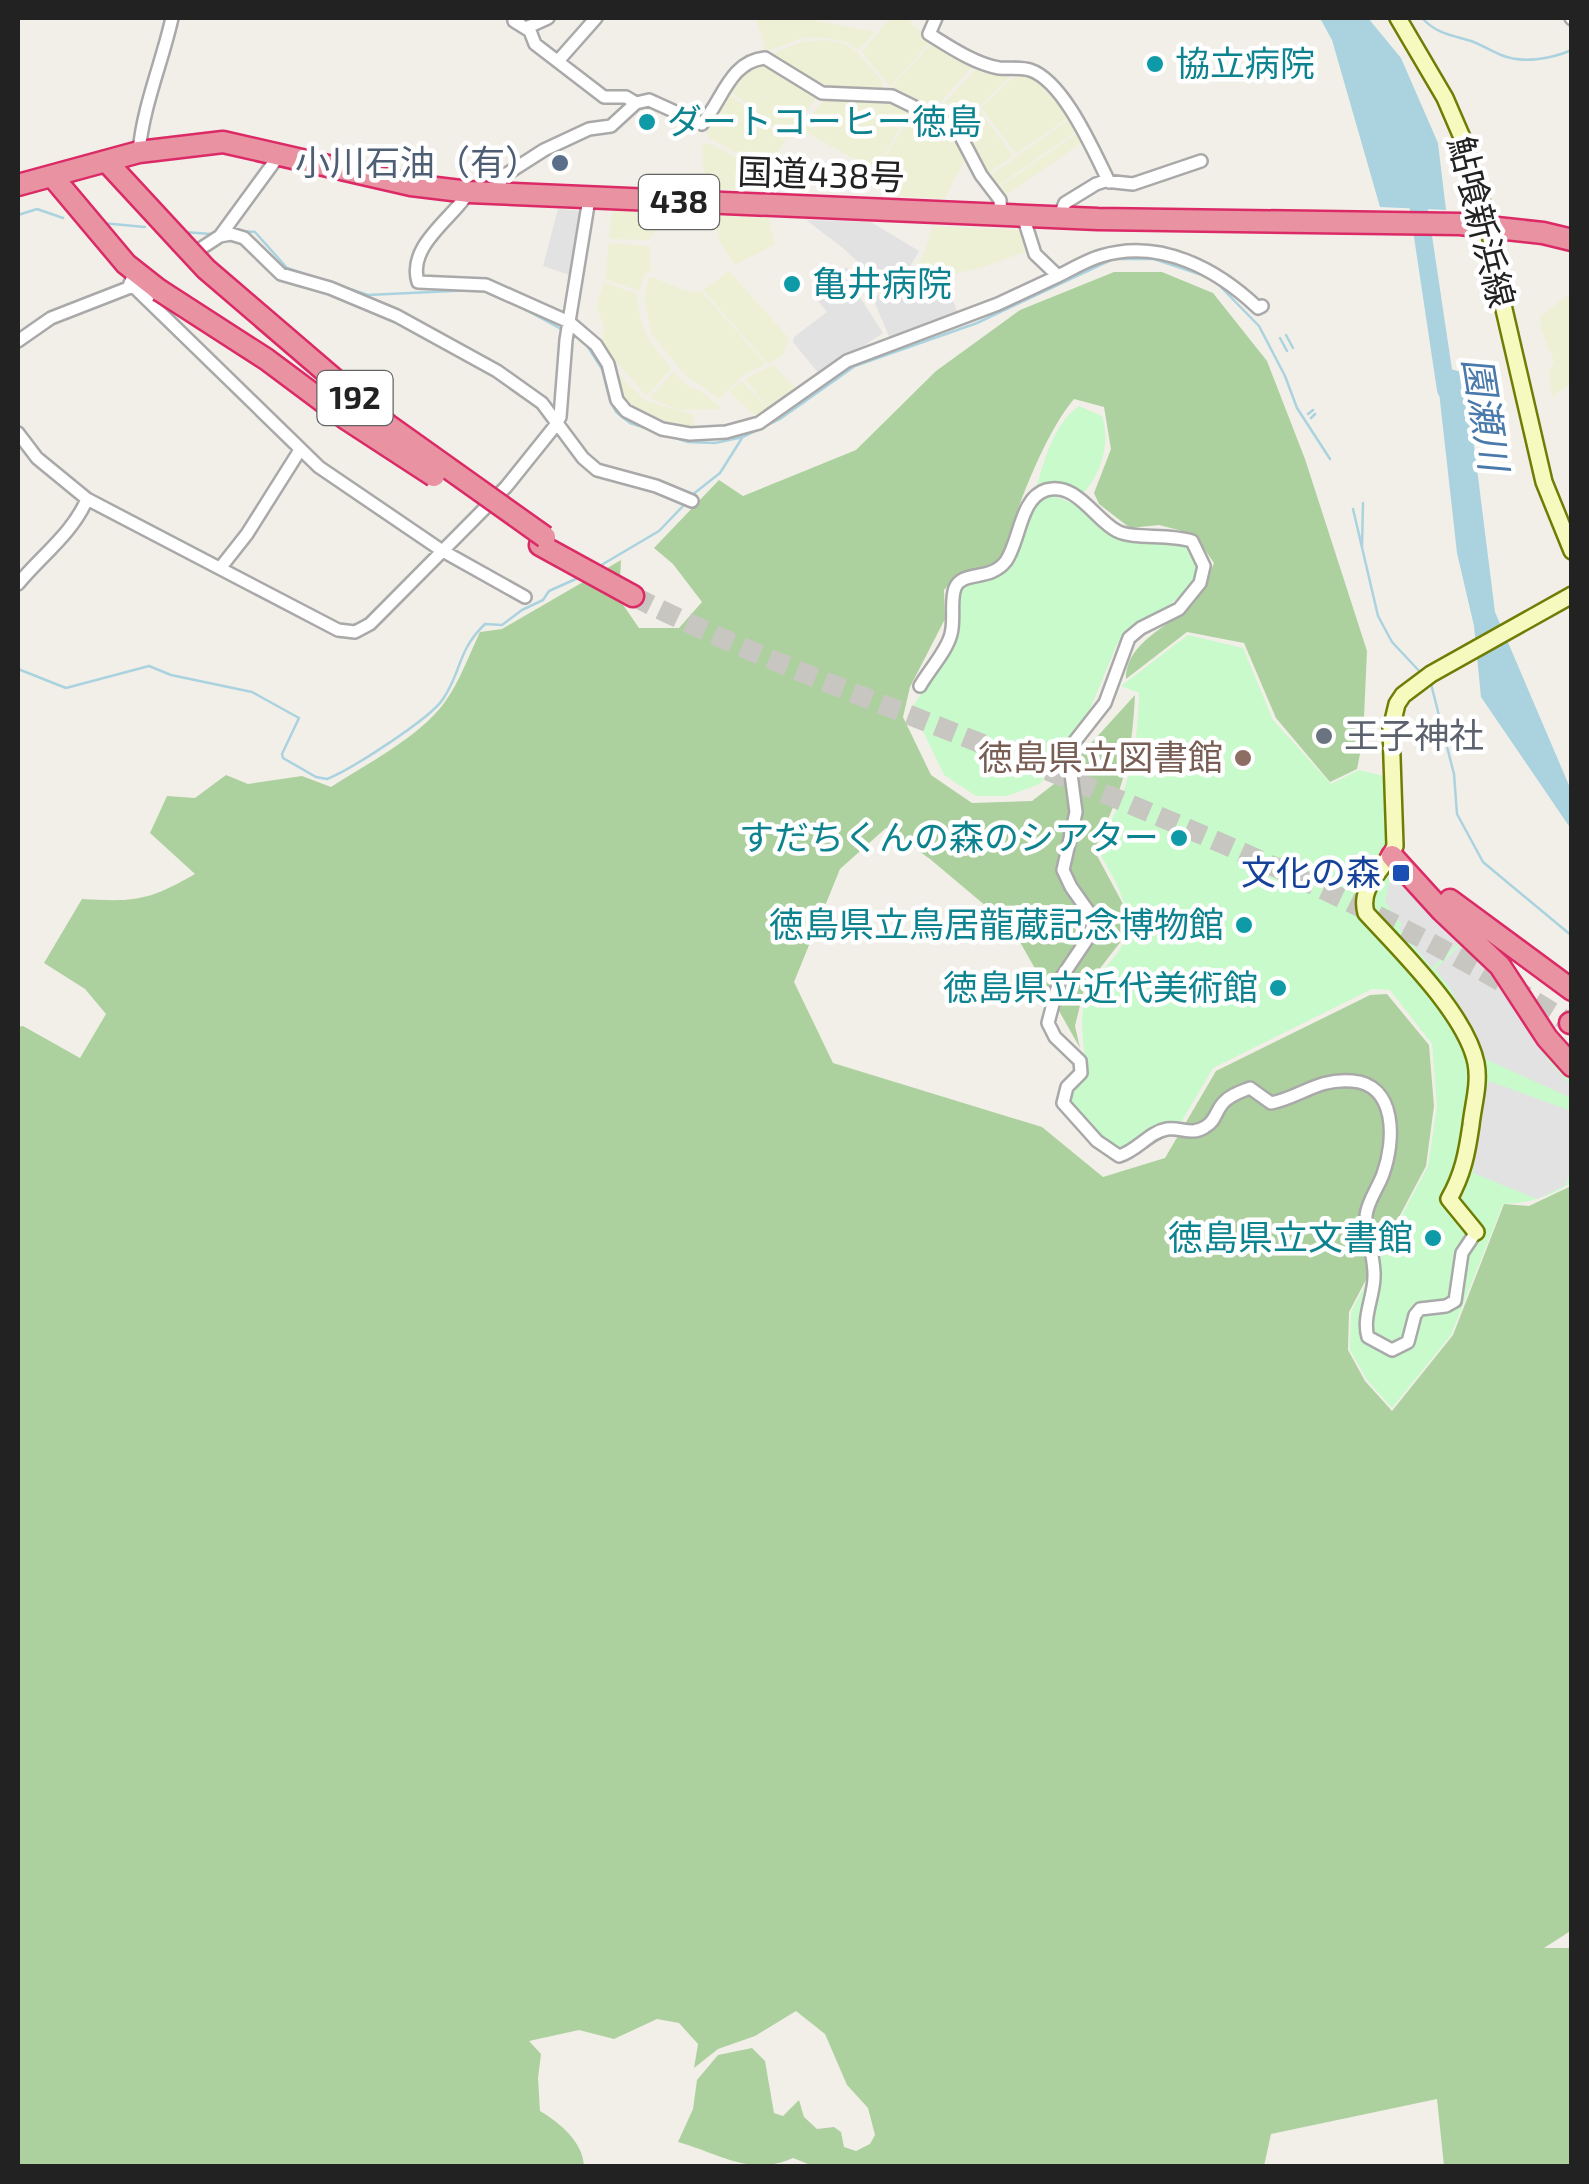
<svg xmlns="http://www.w3.org/2000/svg" width="1589" height="2184" font-family="'Exo 2','Noto Sans JP',sans-serif">
  <rect width="100%" height="100%" fill="#f2efe9"/>
  <!-- farmland -->
  <path fill="#eef0d5" d="M760,18H802L875,32L859,50L846,42L826,38H802L766,52L757,22Z
    M890,18H905L932,40L890,87L862,52Z
    M827,40L845,44L859,54L882,81L883,91L819,88L770,55L801,42Z
    M934,41L974,65L933,110L890,89Z
    M758,62L775,67L817,96L787,140L729,89L746,67Z
    M977,68L989,73L1012,75L958,126L936,112Z
    M1015,76L1033,77L1069,117L1016,154L981,107Z
    M726,91L786,142L767,165L732,151L707,136L706,126Z
    M889,98L912,107L877,167L863,164L800,129L824,100Z
    M915,109L947,127L968,154L944,199L895,196L873,176Z
    M979,109L1013,156L986,175L971,143L959,128Z
    M1071,118L1077,131L996,187L987,178Z
    M1078,133L1084,141L1004,197L998,188Z
    M702,144H711L755,167L743,190L704,188Z
    M612,206L654,209L658,229L648,240L609,239Z
    M712,215L769,218L775,245L734,265L720,242Z
    M932,226L1021,230L1028,251L983,267L907,285L925,251Z
    M609,243L650,246L651,272L645,274L639,291L605,279Z
    M729,271L789,338L783,355L768,364L703,290Z
    M649,276L691,293L701,291L766,364L744,375L719,399L685,375L652,335L644,298Z
    M604,282L637,294L639,314L647,336L671,369L646,396L619,365L611,362L602,347L604,327L596,306Z
    M1571,293V383L1552,398L1548,373L1554,362L1541,329L1540,316Z
    M773,365L799,392L759,419L729,392L742,381L769,410L745,379Z
    M614,370L646,401L694,415V429L674,428L634,412L620,399Z
    M673,372L688,386L701,391L723,409L680,410L650,398Z"/>
  <!-- forest -->
  <path fill="#add19e" d="M1114,272H1162L1213,293L1267,361L1305,459L1367,651L1363,739L1357,769L1330,782L1276,718L1244,643L1187,632L1126,679C1126,639 1175,626 1196,598C1204,589 1209,574 1214,563L1194,534L1159,525L1130,528L1099,504L1094,493L1111,449L1104,407L1074,399C1043,436 1016,511 1001,559C977,571 964,569 944,590L945,619L910,687L903,717L931,775L972,803L1032,801L1054,784L1135,695C1132,760 1122,792 1094,850L1123,904L1122,940L1084,989L1075,1026L1080,1048L1012,928L930,859L886,828L840,869L794,982L833,1063L1042,1127L1103,1177L1165,1158L1216,1071L1370,995L1387,994L1429,1045L1434,1106L1426,1166L1349,1312L1348,1350L1365,1381L1392,1411L1453,1335L1504,1204L1529,1206L1571,1186L1572,1930L1544,1948H1571V2166H1444L1437,2099L1271,2134L1264,2166H813L793,2158C750,2177 721,2154 678,2142L693,2109L697,2080L718,2055L752,2048L765,2061L774,2113L783,2116L799,2100L804,2117L817,2129L834,2127L841,2132L844,2147L856,2151L870,2144L875,2135L868,2108L847,2085L825,2034L796,2011L755,2036L718,2049L694,2068L698,2044L679,2023L657,2019L614,2039L579,2030L529,2041L541,2054L538,2078L540,2111C560,2123 583,2142 584,2166H18V1027L23,1026L80,1058L106,1014L85,989L44,963L82,899C135,902 148,901 195,874L150,833L167,796L195,798L226,775L248,784L302,776L331,787C365,765 406,744 434,715C456,693 467,659 480,632L502,629L621,560L619,599L639,628H679L702,602L673,564L654,548L719,480L743,496L856,450L936,371L1020,310Z"/>
  <!-- park -->
  <path fill="#c8facc" d="M1079,406L1102,416C1111,444 1101,474 1082,495L1035,493C1044,461 1052,426 1079,406Z
    M1048,494L1078,505L1115,536L1175,542L1185,546L1196,564L1194,582L1170,605L1118,642L1090,709L1040,784L1007,796H976L944,775L912,708L954,640L956,592L962,584L998,575L1013,558L1034,502Z
    M1188,635L1243,648L1273,720L1331,784L1359,770L1388,777L1391,819L1384,856L1503,986L1554,1064L1571,1080V1183C1548,1197 1531,1203 1503,1204L1451,1335L1392,1408L1367,1380L1350,1350L1351,1312L1428,1166L1437,1106L1432,1044L1390,990L1372,989L1213,1068L1179,1126L1128,1148L1115,1150L1095,1133L1071,1105V1092L1085,1077C1087,1048 1076,1023 1087,994C1094,975 1114,962 1123,944C1138,912 1112,877 1098,850C1127,790 1137,761 1139,693L1121,686Z"/>
  <!-- parking -->
  <path fill="#e2e2e2" d="M558,209L581,211L570,275L543,266Z
    M806,220L871,222L919,251L902,281L884,286L843,248Z
    M847,267L861,299L883,333L820,375L793,342L794,337L827,312L818,301Z
    M945,279L958,314L890,339L872,296L901,292Z
    M1399,879L1403,880L1464,938L1432,968L1399,928L1402,925L1385,902L1389,883Z
    M1466,940L1483,953L1548,1060L1571,1086V1098L1477,1055L1466,1021L1450,988L1435,969Z
    M1489,1081L1571,1111V1170L1566,1185L1537,1199L1473,1173L1482,1104Z"/>
  <!-- water -->
  <path fill="#aad3df" d="M1320,18H1368L1401,58L1438,143L1446,210L1380,207L1332,40Z
    M1436,365L1465,373L1495,612L1571,790V829L1481,697L1474,626L1457,553Z"/>
  <g fill="none" stroke-linecap="round" stroke-linejoin="round">
    <!-- stream -->
    <path stroke="#aad3df" stroke-width="2.5" d="M1422,18C1437,34 1451,35 1471,41C1482,45 1491,51 1501,55C1523,64 1550,59 1572,50
      M18,215L37,209L63,218
      M102,223L145,227
      M241,231L255,232L287,268L368,295L473,290
      M184,232L211,234
      M1216,282L1259,326L1285,376L1297,408L1330,459
      M513,303L563,330
      M1286,335L1293,348
      M1280,338L1287,351
      M586,344L602,369L610,401L616,412L630,423L688,442L715,443L743,437L780,419L855,366L977,323L1113,259H1154L1205,276
      M1308,414L1313,410
      M1311,418L1315,414
      M692,495L720,473L742,438
      M1353,509L1378,616L1392,642L1422,674
      M1362,547L1363,503
      M598,567L659,531L684,505
      M18,669L66,688L149,666L171,675L252,692L299,718L282,754L283,758L316,777L327,779C350,770 430,719 443,699C462,671 457,651 485,624L502,625L522,610L543,600L549,591L578,578
      M1431,684L1454,774L1457,814L1483,862L1572,936"/>
    <!-- river -->
    <path stroke="#aad3df" stroke-width="18" d="M1415,183L1446,390"/>
    <!-- highway-tunnel -->
    <path stroke="#c8c6c1" stroke-width="20" stroke-dasharray="20 10" stroke-linecap="butt" d="M633,596C743,652 860,695 975,741C1178,823 1384,906 1570,1023"/>
    <!-- street casing -->
    <g stroke="#a9a9a9" stroke-width="16">
      <path id="street" d="M936,18L929,34C950,47 975,64 999,68C1009,69 1020,67 1030,70C1064,81 1094,152 1109,182
        M1571,18L1572,19
        M514,21L530,31L535,44L604,97H626L636,103
        M526,28L548,18
        M558,61L596,18
        M139,152C143,106 162,63 172,18
        M469,192C452,219 407,246 418,282L486,285L569,322L596,345L608,364L617,400L626,411L662,429L690,434L726,432L759,423L847,361L998,304L1058,276
        M493,193L505,175L544,150L589,129L611,126L636,103L649,100L702,124C722,101 730,61 765,58L822,93L892,96L943,121L959,133L981,175L1000,200L1001,215
        M1023,216L1035,254L1058,276C1072,269 1087,260 1101,256C1160,238 1217,269 1258,308L1262,306
        M1059,217L1065,203L1096,184L1105,181L1133,184L1201,161
        M220,236L231,234L244,238L281,274L330,288L397,316L497,371L542,403L583,458L597,470L656,486L692,501
        M197,251L220,236L280,154
        M130,283L319,467L441,550L525,597
        M18,341L51,318L128,288L133,277
        M18,433L37,458L87,499L338,630L355,632L370,624L506,487L555,426L560,417L566,340L589,199
        M221,567L247,534L300,450
        M18,584C41,556 73,533 87,499
        M920,686C929,670 947,651 951,634C955,619 950,601 955,588C962,570 990,582 1006,561C1020,541 1020,498 1046,490C1076,481 1095,520 1117,531C1134,540 1167,533 1192,541L1204,566L1200,583L1179,609L1141,628L1129,638L1105,703L1072,745L1069,759L1076,812L1063,870L1071,887L1093,918L1092,932L1059,981L1048,1023L1055,1037L1080,1061L1081,1073L1067,1087L1063,1103L1097,1141L1119,1156C1137,1151 1149,1132 1167,1129C1181,1127 1191,1136 1205,1127C1216,1121 1215,1112 1223,1103C1230,1095 1240,1092 1250,1088L1271,1103C1301,1097 1317,1078 1352,1081C1397,1084 1395,1141 1383,1174C1378,1188 1367,1202 1366,1216C1364,1231 1375,1255 1374,1277C1374,1296 1362,1318 1368,1337L1392,1350L1408,1342L1415,1315L1420,1309L1446,1306L1455,1301L1462,1253L1476,1232"/>
    </g>
    <!-- secondary casing -->
    <g stroke="#707d05" stroke-width="20">
      <path id="secondary" d="M1398,18L1445,98L1464,142L1489,226L1497,279L1544,482L1572,551
        M1476,1232L1449,1199C1463,1174 1467,1153 1471,1125C1473,1105 1480,1084 1476,1063C1466,1014 1400,950 1366,913C1358,885 1386,869 1395,846L1391,729L1397,704L1403,695L1431,674L1572,595"/>
    </g>
    <!-- highway casing -->
    <g stroke="#dc2a67" stroke-width="25">
      <path id="highway" d="M106,161L180,241
        M52,176L126,264L159,290
        M18,185L139,152L223,142L411,185L469,192L1098,219L1460,224L1543,233L1572,240
        M540,545L633,596
        M1392,856L1442,911L1500,966L1547,1038L1572,1066
        M1450,900L1572,990
        M1570,1023H1572"/>
    </g>
    <!-- street -->
    <use href="#street" stroke="#fff" stroke-width="11"/>
    <!-- secondary -->
    <use href="#secondary" stroke="#f7fabf" stroke-width="15"/>
    <!-- highway -->
    <use href="#highway" stroke="#e892a2" stroke-width="20"/>
    <!-- highway-bridge casing -->
    <g stroke="#dc2a67" stroke-width="25" stroke-linecap="butt">
      <path id="highway-bridge" d="M180,241L206,269L389,426L545,537
        M159,290L266,359L345,418L434,476"/>
    </g>
    <!-- highway-bridge -->
    <use href="#highway-bridge" stroke="#e892a2" stroke-width="20"/>
  </g>
  <!-- markers -->
  <g fill="#0f9aa8" stroke="#fff" stroke-width="4">
    <circle cx="1155" cy="64" r="10"/>
    <circle cx="647" cy="122" r="10"/>
    <circle cx="792" cy="284" r="10"/>
    <circle cx="1179" cy="838" r="10"/>
    <circle cx="1244" cy="925" r="10"/>
    <circle cx="1278" cy="988" r="10"/>
    <circle cx="1433" cy="1238" r="10"/>
  </g>
  <circle fill="#5c6f8a" stroke="#fff" stroke-width="4" cx="560" cy="163" r="10"/>
  <circle fill="#6b7280" stroke="#fff" stroke-width="4" cx="1324" cy="736" r="10"/>
  <circle fill="#8d6e63" stroke="#fff" stroke-width="4" cx="1243" cy="758" r="10"/>
  <rect fill="#1a4fb4" stroke="#fff" stroke-width="4" x="1391" y="863" width="20" height="20" rx="5"/>
  <g text-anchor="middle" stroke-width="9" stroke-linejoin="round" paint-order="stroke">
    <!-- shield labels -->
    <g fill="#fff" stroke="#646464" stroke-width="2.5">
      <rect x="639" y="175" width="80" height="54" rx="8"/>
      <rect x="317.5" y="371" width="75" height="54" rx="8"/>
    </g>
    <g font-size="32" font-weight="bold" fill="#222">
      <text x="679" y="213">438</text>
      <text x="355" y="409">192</text>
    </g>
    <!-- culture labels -->
    <g font-size="35" fill="#0d838f" stroke="#fff" text-anchor="end">
      <text x="1175" y="76" text-anchor="start">協立病院</text>
      <text x="667" y="134" text-anchor="start">ダートコーヒー徳島</text>
      <text x="812" y="296" text-anchor="start">亀井病院</text>
      <text x="1159" y="850">すだちくんの森のシアター</text>
      <text x="1224" y="937">徳島県立鳥居龍蔵記念博物館</text>
      <text x="1258" y="1000">徳島県立近代美術館</text>
      <text x="1413" y="1250">徳島県立文書館</text>
    </g>
    <!-- service labels -->
    <g font-size="35" fill="#4e5e75" stroke="#fff" text-anchor="end">
      <text x="540" y="175">小川石油（有）</text>
    </g>
    <!-- street labels -->
    <g font-size="35" fill="#222" stroke="#fff">
      <text transform="translate(821 175) rotate(2)" y="12">国道438号</text>
      <text transform="translate(1481 222) rotate(76)" y="12">鮎喰新浜線</text>
    </g>
    <!-- worship labels -->
    <g font-size="35" fill="#5b616d" stroke="#fff" text-anchor="start">
      <text x="1344" y="748">王子神社</text>
    </g>
    <!-- education labels -->
    <g font-size="35" fill="#785e54" stroke="#fff" text-anchor="end">
      <text x="1223" y="770">徳島県立図書館</text>
    </g>
    <!-- transit labels -->
    <g font-size="35" fill="#164399" stroke="#fff" text-anchor="end">
      <text x="1381" y="885">文化の森</text>
    </g>
    <!-- water labels -->
    <g font-size="38" font-style="italic" fill="#4a7aab" stroke="#fff">
      <text transform="translate(1485 414) rotate(81)" y="13">園瀬川</text>
    </g>
  </g>
  <!-- border -->
  <rect width="1589" height="2184" fill="none" stroke="#222222" stroke-width="40"/>
</svg>
